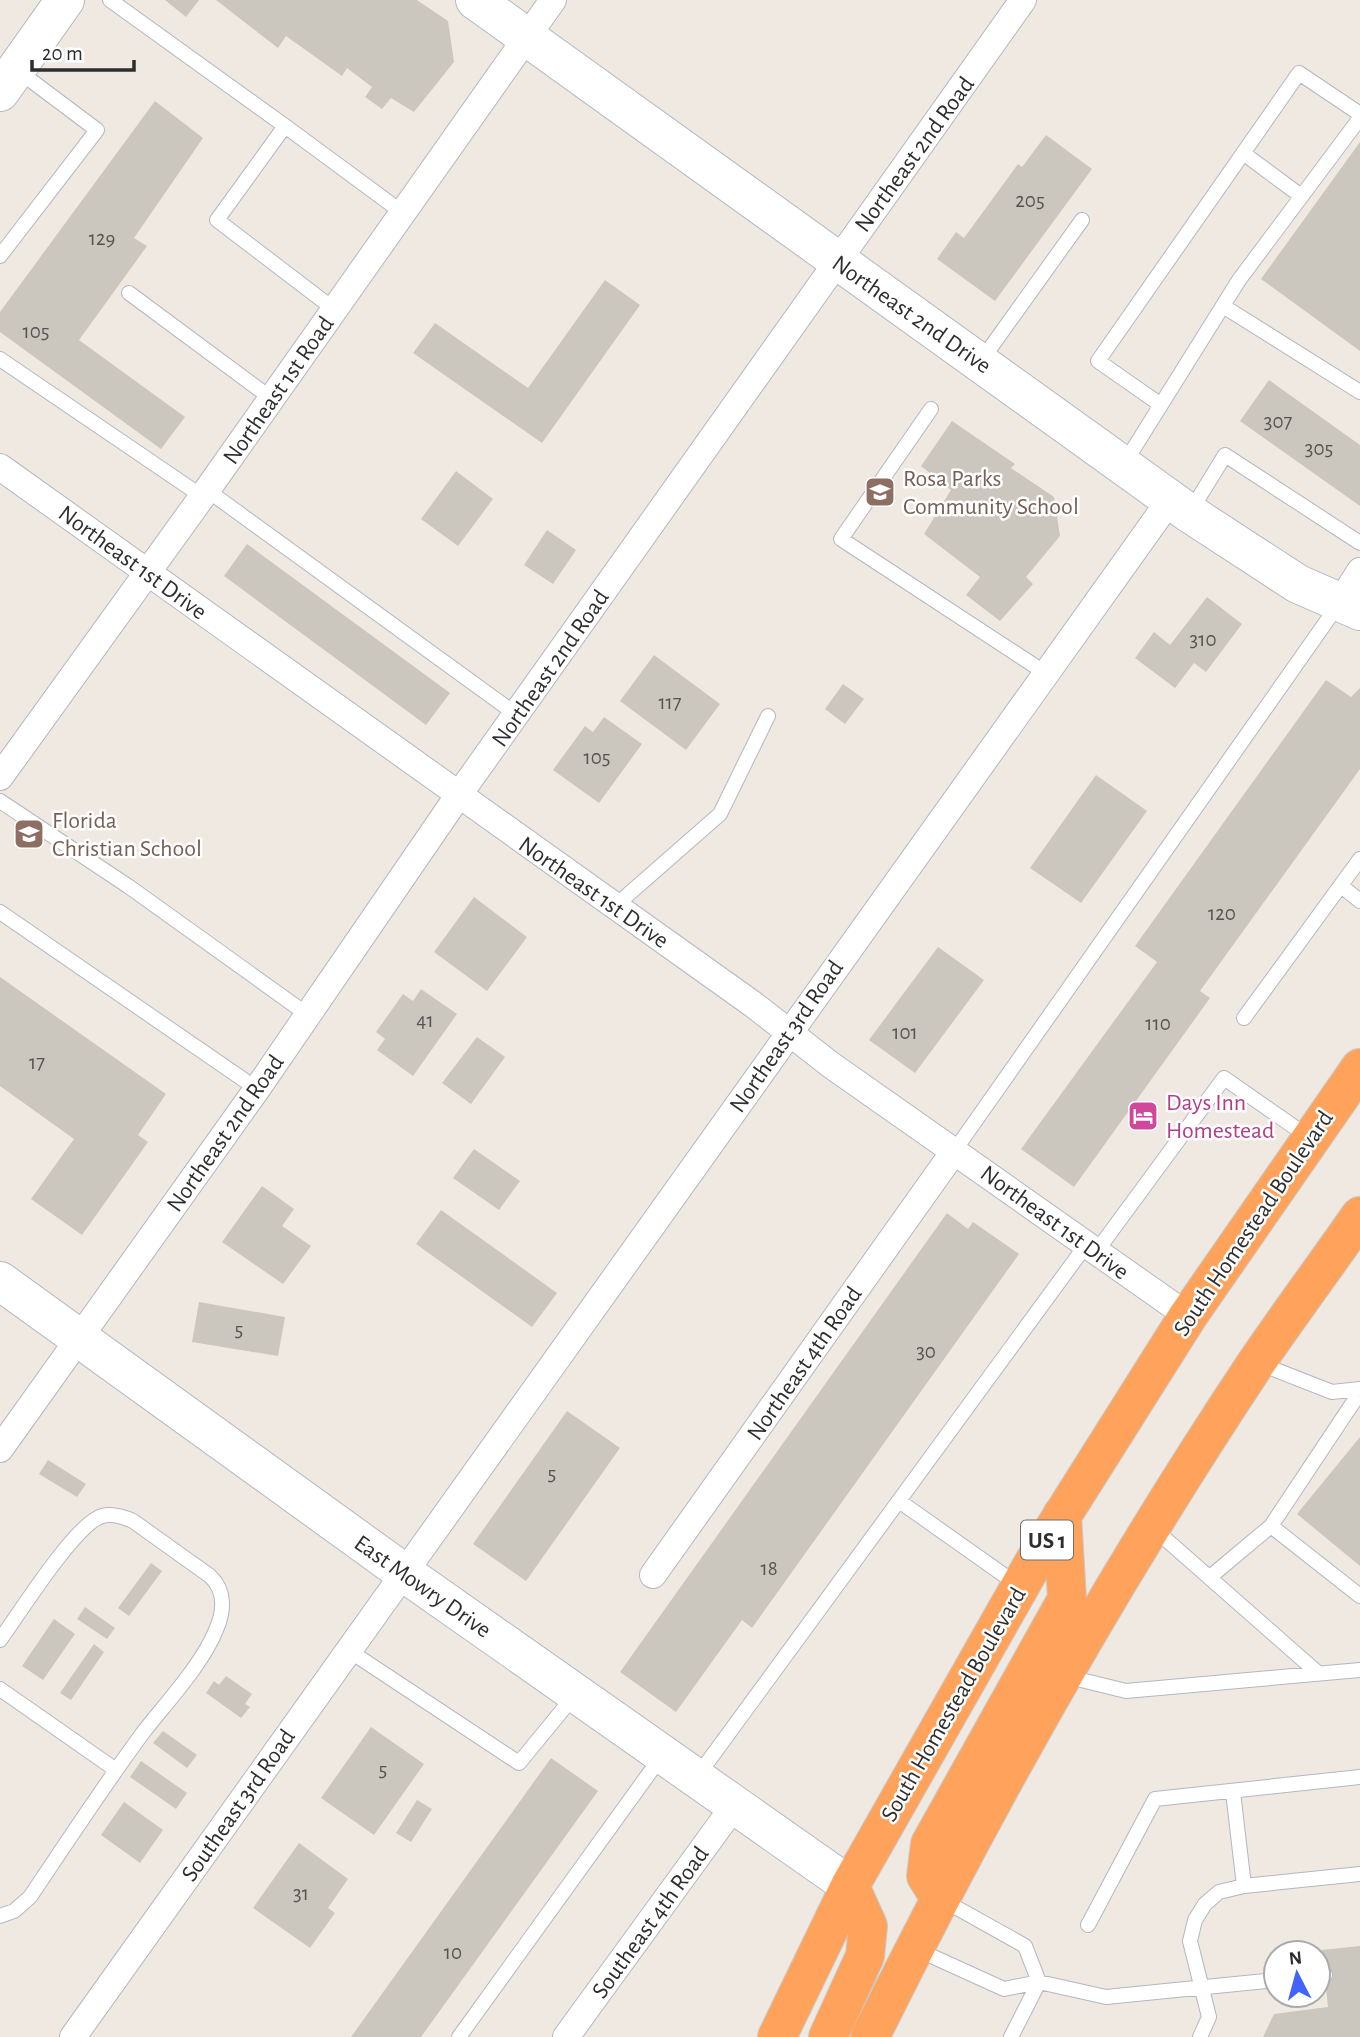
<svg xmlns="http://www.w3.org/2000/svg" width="1360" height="2037" font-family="'Alegreya Sans',sans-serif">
  <rect width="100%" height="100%" fill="#efe9e1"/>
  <!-- building -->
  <path fill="#cbc7bf" d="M165,0H199L186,17Z
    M216,0H417L448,21L454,62L414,112L391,98L382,109L365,97L372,87L347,68L342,76L286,36L278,48Z
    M155,101L203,138L134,238L147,246L79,340L185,417L161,449L0,332V312Z
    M1046,135L1092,169L995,301L937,259L956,232L964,238L1018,164L1022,167Z
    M1360,142V351L1261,279Z
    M605,280L640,305L542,443L413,353L435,323L528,388Z
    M1269,380L1360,445V506L1240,421Z
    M952,421L1015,464L1011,468L1054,497L1060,536L1026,577L1033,584L1000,621L966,595L980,577L924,534L951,490L921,466Z
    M456,471L493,499L458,546L421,519Z
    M547,530L576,550L553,584L524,565Z
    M247,544L450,693L426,725L224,576Z
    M1207,597L1242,624L1206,672L1194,663L1175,688L1135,658L1154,632L1170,645Z
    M654,655L720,704L686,750L620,701Z
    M1326,680L1351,697L1360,688V769L1200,991L1210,998L1074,1187L1021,1149L1157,962L1135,946Z
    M843,684L864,699L845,724L825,709Z
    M604,717L642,744L599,803L553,770L585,726L593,732Z
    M1096,775L1147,811L1081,903L1030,868Z
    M474,897L527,937L487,991L434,952Z
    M938,947L984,980L915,1073L869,1040Z
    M0,977L166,1094L138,1135L148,1142L82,1235L31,1199L74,1139L0,1086Z
    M421,989L457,1014L413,1076L377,1050L385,1039L376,1032L403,994L413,1001Z
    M477,1037L505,1057L471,1104L442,1083Z
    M474,1149L520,1181L499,1210L453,1178Z
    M262,1186L294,1209L282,1226L311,1246L283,1284L222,1242Z
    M441,1210L557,1293L532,1327L416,1244Z
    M947,1213L968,1229L973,1222L1019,1254L752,1628L742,1620L676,1712L620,1672Z
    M199,1302L285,1317L278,1356L192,1342Z
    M567,1411L620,1448L526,1581L473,1544Z
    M1360,1437V1566L1297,1514Z
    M48,1460L86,1484L77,1497L39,1474Z
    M151,1563L162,1571L129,1616L118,1608Z
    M85,1607L115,1628L107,1639L77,1619Z
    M54,1619L75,1634L43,1680L22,1666Z
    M94,1644L104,1652L71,1700L60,1693Z
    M226,1676L252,1694L245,1704L250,1707L241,1718L206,1693L214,1681L219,1685Z
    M371,1727L424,1764L374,1835L321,1798Z
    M163,1731L197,1755L187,1768L153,1743Z
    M551,1758L598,1791L421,2037H351Z
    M141,1761L187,1793L176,1809L130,1777Z
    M417,1800L432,1809L411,1842L396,1833Z
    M124,1802L163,1830L140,1863L101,1835Z
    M299,1843L348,1879L328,1908L335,1913L310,1948L253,1908Z
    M1360,1946V2037H1263L1274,2014L1328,2007L1322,1950Z"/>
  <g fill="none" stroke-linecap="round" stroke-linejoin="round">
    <!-- lane casing -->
    <g stroke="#b4b7c1" stroke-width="16">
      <path id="lane" d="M110,0L285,126
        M1243,153L1301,196
        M0,256L97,130L17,70
        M129,293L272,399
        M1223,306L1360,392
        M335,310L217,220L285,126L403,213
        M0,359L203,497
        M981,361L1082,220
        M1161,405L1098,361L1299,73L1360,114
        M931,409L841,539L1047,674
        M1124,464L1239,280L1360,118
        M207,490L517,715
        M1190,512L1225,455L1360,543
        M0,801L128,886L308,1015
        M1341,886L1360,901
        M615,906L720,814L768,716
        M0,912L257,1089
        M1244,1018L1360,859
        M955,1150L1338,605
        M1096,1252L1224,1078L1310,1138
        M1258,1363L1332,1392L1360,1389
        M899,1501L1018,1585
        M1271,1526L1360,1392
        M1153,1528L1318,1673
        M1210,1577L1271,1526L1360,1596
        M0,1640C19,1614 75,1524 102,1516C113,1513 124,1517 133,1521L210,1576C226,1591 224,1612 216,1630C202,1665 165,1704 142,1734C103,1787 67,1842 30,1897L14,1911L0,1916
        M348,1650L519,1763L574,1696
        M1065,1676L1126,1691L1360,1670
        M0,1689L116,1770
        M696,1778L1086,1245
        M1233,1792L1244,1886
        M1088,1925L1155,1799L1360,1777
        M916,1949L1004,1989L1039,1982L1025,1946L941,1899
        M1318,1976L1325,1975
        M459,2037L661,1757
        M1011,2037L1039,1982L1106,1997L1276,1980
        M1200,2037L1209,2017L1190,1941L1195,1920L1205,1904L1219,1892L1244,1886L1360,1874"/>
    </g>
    <!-- street casing -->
    <g stroke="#b4b7c1" stroke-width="28">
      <path id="street" d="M0,467L754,1005L831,1065L1188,1316
        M1339,604L1360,571
        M0,777L207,490L553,0
        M0,1449L257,1089L458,796L1023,0
        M653,1575L955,1150
        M73,2037L1170,500
        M566,2037L734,1806"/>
    </g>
    <!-- secondary casing -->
    <g stroke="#b4b7c1" stroke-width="40">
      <path id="secondary" d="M475,0L1189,513L1298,584L1360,611
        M0,92L65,0
        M0,1281L403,1572L850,1886"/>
    </g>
    <!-- highway casing -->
    <g stroke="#c9c9c9" stroke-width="40">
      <path id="highway" d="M940,1898L926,1876L930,1844L1067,1599L1062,1515
        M777,2037L850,1886L1043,1546L1188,1316L1360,1068
        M828,2037L865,1956L868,1926L850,1886
        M870,2037C985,1805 1113,1578 1256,1363C1290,1313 1326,1265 1360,1216"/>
    </g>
    <!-- lane -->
    <use href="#lane" stroke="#fff" stroke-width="14"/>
    <!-- street -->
    <use href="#street" stroke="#fff" stroke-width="26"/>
    <!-- secondary -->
    <use href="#secondary" stroke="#fff" stroke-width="38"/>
    <!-- highway -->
    <use href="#highway" stroke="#ffa35c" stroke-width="38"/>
  </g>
  <!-- icons -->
  <defs>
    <g id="school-square" transform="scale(1.575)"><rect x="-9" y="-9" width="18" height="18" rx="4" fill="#8d6e63" stroke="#fff"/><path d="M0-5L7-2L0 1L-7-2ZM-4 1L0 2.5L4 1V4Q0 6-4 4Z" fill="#fff"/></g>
    <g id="hotel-square" transform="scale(1.575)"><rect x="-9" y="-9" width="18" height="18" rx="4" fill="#d1479c" stroke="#fff"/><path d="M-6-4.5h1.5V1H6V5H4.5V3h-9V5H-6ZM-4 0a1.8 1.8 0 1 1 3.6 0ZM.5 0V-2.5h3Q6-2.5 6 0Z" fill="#fff"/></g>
  </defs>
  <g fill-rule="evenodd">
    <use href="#school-square" x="880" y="492"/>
    <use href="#school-square" x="29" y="834"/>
    <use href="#hotel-square" x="1143" y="1116"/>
  </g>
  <g text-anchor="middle" stroke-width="5" stroke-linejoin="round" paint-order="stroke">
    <!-- number labels -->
    <g font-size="21" fill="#555452">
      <text x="1030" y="207">205</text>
      <text x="102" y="245">129</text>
      <text x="36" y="338">105</text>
      <text x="1278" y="428">307</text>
      <text x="1319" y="455">305</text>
      <text x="1203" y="646">310</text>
      <text x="670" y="709">117</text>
      <text x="597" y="764">105</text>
      <text x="1222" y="920">120</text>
      <text x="425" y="1027">41</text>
      <text x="1158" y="1030">110</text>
      <text x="905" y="1039">101</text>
      <text x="37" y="1069">17</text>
      <text x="239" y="1336">5</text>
      <text x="926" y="1358">30</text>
      <text x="552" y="1480">5</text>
      <text x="769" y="1575">18</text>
      <text x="383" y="1776">5</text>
      <text x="301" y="1900">31</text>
      <text x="453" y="1959">10</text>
    </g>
    <!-- shield labels -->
    <rect fill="#fff" stroke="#6d6d6d" stroke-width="2" x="1021" y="1520.5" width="52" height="39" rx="5"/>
    <g font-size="23" font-weight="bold" fill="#2e2e2e">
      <text x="1047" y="1548">US 1</text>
    </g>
    <!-- street labels -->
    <g font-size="24" fill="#2e2e2e" stroke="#fff">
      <text transform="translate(914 154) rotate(-54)" y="8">Northeast 2nd Road</text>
      <text transform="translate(912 314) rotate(35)" y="8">Northeast 2nd Drive</text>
      <text transform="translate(278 390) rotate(-55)" y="8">Northeast 1st Road</text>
      <text transform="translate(133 562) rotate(36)" y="8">Northeast 1st Drive</text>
      <text transform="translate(550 668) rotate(-55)" y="8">Northeast 2nd Road</text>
      <text transform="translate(594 892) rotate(35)" y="8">Northeast 1st Drive</text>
      <text transform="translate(786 1036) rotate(-55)" y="8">Northeast 3rd Road</text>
      <text transform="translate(225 1133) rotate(-55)" y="8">Northeast 2nd Road</text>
      <text transform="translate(1055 1222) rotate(36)" y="8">Northeast 1st Drive</text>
      <text transform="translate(1253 1223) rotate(-56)" y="8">South Homestead Boulevard</text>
      <text transform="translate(804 1363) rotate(-55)" y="8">Northeast 4th Road</text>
      <text transform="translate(423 1586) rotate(35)" y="8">East Mowry Drive</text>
      <text transform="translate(953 1704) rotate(-60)" y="8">South Homestead Boulevard</text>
      <text transform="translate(238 1805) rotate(-55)" y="8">Southeast 3rd Road</text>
      <text transform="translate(650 1922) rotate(-54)" y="8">Southeast 4th Road</text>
    </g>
    <!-- education labels -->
    <g font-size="24" fill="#785e54" stroke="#fff" text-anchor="start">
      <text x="903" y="486">Rosa Parks<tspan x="903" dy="28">Community School</tspan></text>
      <text x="52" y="828">Florida<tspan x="52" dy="28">Christian School</tspan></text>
    </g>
    <!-- hotel labels -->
    <g font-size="24" fill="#b23c85" stroke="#fff" text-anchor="start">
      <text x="1166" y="1110">Days Inn<tspan x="1166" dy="28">Homestead</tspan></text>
    </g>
  </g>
  <!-- north arrow -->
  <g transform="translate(1297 1974) rotate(354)"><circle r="33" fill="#ffffff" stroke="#ababab" stroke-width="2"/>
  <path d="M0-5L12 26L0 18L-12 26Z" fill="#4264fb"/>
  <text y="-10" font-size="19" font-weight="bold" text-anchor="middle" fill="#2e2e2e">N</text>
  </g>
  <!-- scale -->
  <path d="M32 60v10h102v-10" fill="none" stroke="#2e2e2e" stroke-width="3.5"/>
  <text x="42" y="60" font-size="21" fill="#2e2e2e" stroke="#ffffff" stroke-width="5" paint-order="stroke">20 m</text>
</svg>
